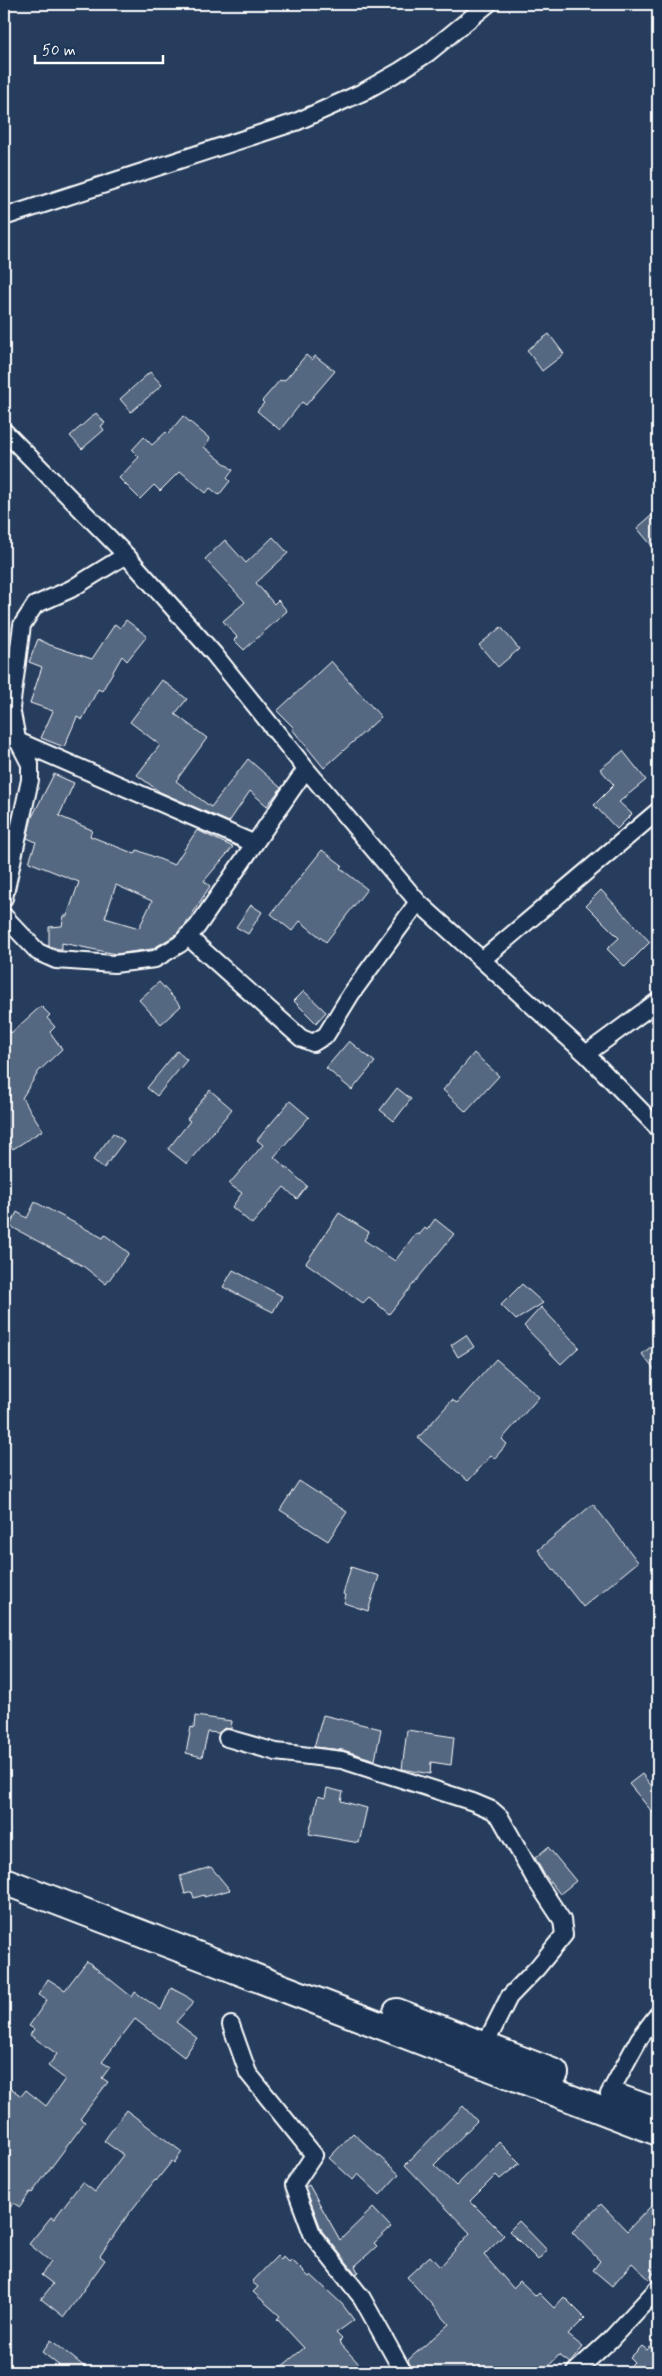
<svg xmlns="http://www.w3.org/2000/svg" width="662" height="2376" font-family="Mynerve,sans-serif">
  <rect width="100%" height="100%" fill="#263d5e"/>
  <filter id="ink" filterUnits="userSpaceOnUse"><feTurbulence type="fractalNoise" baseFrequency=".02" numOctaves="2"/><feDisplacementMap in="SourceGraphic" scale="10" xChannelSelector="R" yChannelSelector="G"/><feConvolveMatrix kernelMatrix="1 2 1 2 8 2 1 2 1" color-interpolation-filters="sRGB"/></filter>
  <g filter="url(#ink)">
    <!-- building -->
    <path fill="#556781" stroke="#fff" fill-rule="evenodd" d="M549,334L564,354L542,371L527,350Z
      M306,355L312,360L315,356L335,371L306,405L302,402L280,430L257,411L264,403L262,401L280,380L282,381L286,379Z
      M150,372L162,385L131,412L120,399Z
      M96,413L105,423L101,426L104,430L82,449L70,436Z
      M183,416L210,439L204,447L233,470L227,478L230,481L219,495L210,488L206,493L180,471L160,491L154,485L140,499L119,478L139,457L132,450L144,437L152,445L166,432L168,434Z
      M658,510V553L637,528Z
      M273,537L288,553L256,583L274,604L278,600L287,611L244,650L234,640L237,637L223,621L245,602L205,559L225,540L246,563Z
      M126,620L147,636L127,661L122,656L102,691L98,689L82,720L77,717L64,747L41,738L53,711L30,703L42,667L29,662L38,639L50,645L92,659L115,624L120,628Z
      M501,627L519,649L498,667L479,645Z
      M331,661L381,717L324,768L292,729L294,728L277,711Z
      M162,680L187,699L175,714L207,738L176,781L211,807L248,759L281,788L267,806L250,791L229,822L160,792L137,775L160,745L130,722Z
      M623,751L646,780L619,802L632,814L617,829L594,805L614,785L600,769Z
      M54,774L74,783L59,816L92,830L90,836L135,854L137,850L174,865L197,830L233,847L204,881L210,886L186,924L174,936L152,949L116,954L62,943V950L49,946V927L62,926L64,916H67L79,882L29,862L36,842L27,838L32,817ZM116,885L152,901L139,928L105,918Z
      M322,850L342,865L340,868L367,889L326,942L300,921L292,931L271,914Z
      M601,890L650,942L625,967L607,949L619,938L586,905Z
      M251,905L262,912L248,934L236,927Z
      M159,982L181,1006L161,1024L139,1000Z
      M304,991L326,1012L316,1023L294,1001Z
      M41,1006L50,1015L47,1018L55,1027L50,1032L62,1049L39,1071L22,1098L43,1130L13,1149L4,1135V1024L11,1033Z
      M349,1041L375,1062L352,1090L326,1068Z
      M177,1051L187,1060L157,1096L147,1088Z
      M474,1053L499,1076L466,1112L443,1090Z
      M397,1088L411,1099L394,1121L380,1110Z
      M210,1090L232,1109L187,1164L168,1149L190,1121L187,1119Z
      M290,1101L309,1117L274,1157L307,1186L297,1199L284,1187L252,1224L232,1207L242,1193L229,1184L263,1145L257,1140Z
      M113,1133L124,1141L104,1168L93,1160Z
      M35,1202L103,1238L105,1235L129,1253L106,1284L83,1266L10,1226L17,1212L27,1218Z
      M339,1213L369,1232L364,1240L395,1261L416,1233L419,1235L425,1228L427,1230L435,1219L454,1234L389,1314L369,1297L363,1303L306,1263Z
      M233,1270L282,1296L273,1312L223,1287Z
      M522,1284L543,1303L516,1320L501,1305Z
      M541,1307L579,1347L561,1364L524,1326Z
      M466,1335L474,1347L458,1357L451,1345Z
      M658,1341V1375L642,1354Z
      M496,1359L539,1397L502,1439L507,1444L494,1459L491,1456L468,1481L418,1438L452,1400L457,1403Z
      M299,1481L347,1512L328,1541L280,1510Z
      M593,1504L638,1562L583,1607L538,1550Z
      M351,1567L379,1576L368,1611L344,1603L346,1595L343,1594Z
      M323,1715L381,1729L375,1760L343,1750L314,1747Z
      M195,1716L232,1721L231,1729L224,1728L219,1733L208,1732L202,1757L186,1753L191,1727L194,1728Z
      M407,1730L454,1737L451,1765L431,1762L430,1774L402,1769Z
      M642,1774L658,1794V1819L629,1784Z
      M327,1788L343,1792L341,1801L367,1808L359,1843L309,1834L318,1796L325,1798Z
      M548,1847L576,1881L560,1894L544,1874L535,1858Z
      M211,1867L230,1890L204,1897V1895L194,1898L192,1892L185,1894L180,1876Z
      M87,1961L132,1997L135,1992L161,2010L171,1988L186,1996L194,2002L176,2022L197,2038L184,2057L135,2019L102,2062L110,2067L102,2078L108,2082L80,2119L85,2122L32,2193L30,2192L20,2207L13,2203L4,2218V2083L21,2096L26,2090L46,2106L65,2079L48,2066L57,2054L30,2035L34,2029L29,2026L47,2000L38,1995L48,1979L65,1990Z
      M463,2106L477,2121L434,2165L456,2186L499,2142L520,2163L500,2179L496,2175L470,2201L504,2235L484,2255L513,2288L520,2281L536,2296L539,2293L554,2308L564,2297L585,2318L568,2335L583,2347L570,2363L559,2355L543,2372H413L408,2360L449,2324L407,2277L430,2256L440,2267L470,2233L405,2165Z
      M126,2110L182,2152L174,2163L172,2161L156,2181L155,2180L127,2216L100,2256L105,2260L64,2317L41,2299L53,2284L41,2275L51,2262L29,2244L51,2217L54,2219L82,2182L95,2192L123,2155L104,2141Z
      M353,2133L399,2174L380,2195L358,2174L353,2180L329,2158Z
      M309,2185L340,2240L373,2208L391,2227L374,2243L377,2246L355,2266L358,2272L356,2274L322,2231L305,2187Z
      M601,2204L627,2231L651,2206L658,2213V2229L649,2239L658,2248V2268L649,2279L632,2263L612,2286L593,2270L600,2261L572,2232Z
      M519,2221L547,2250L538,2260L509,2231Z
      M277,2256L281,2260L283,2257L289,2263L292,2260L309,2277L311,2275L342,2304L354,2320L336,2333L342,2339L339,2342L360,2365L352,2372H275L304,2348L277,2319L280,2316L253,2292L258,2287L252,2282Z
      M51,2340L91,2372H67L42,2352Z
      M642,2346L647,2350L650,2347L658,2354V2372H624L634,2362L630,2358Z"/>
    <g fill="none" stroke-linecap="round" stroke-linejoin="round">
      <!-- street casing -->
      <g stroke="#fff" stroke-width="20">
        <path id="street" d="M4,217L296,122L363,92L400,71L428,53L488,4
          M4,431L126,555L214,654L306,769L418,902L586,1054L658,1128
          M4,735L253,843
          M4,898L30,780V764L17,739L11,708L22,625L35,605L71,589L126,555
          M4,916L38,952L56,960L114,964L155,959L180,944L197,927L306,769
          M187,936L301,1038L313,1043L326,1035L351,994L418,902
          M483,959L658,811
          M586,1054L658,1001
          M227,1738L276,1752L342,1760L473,1802L492,1810L500,1817L535,1879L562,1920L564,1935L537,1968L509,1997L485,2045
          M231,2025L248,2073L314,2155L294,2185L313,2236L362,2298L403,2372
          M609,2094L639,2039L658,2014
          M575,2372L610,2340L658,2288"/>
      </g>
      <!-- primary casing -->
      <g stroke="#fff" stroke-width="30">
        <path id="primary" d="M4,1881L658,2132
          M397,2012L555,2073
          M619,2098L658,2112"/>
      </g>
      <!-- street -->
      <use href="#street" stroke="#1d3557" stroke-width="16"/>
      <!-- primary -->
      <use href="#primary" stroke="#1d3557" stroke-width="26"/>
    </g>
  </g>
  <!-- margin -->
  <rect width="662" height="2376" fill="none" stroke="#1d3557" stroke-width="20"/>
  <rect x="10" y="10" width="642" height="2356" fill="none" stroke="#fff" stroke-width="2" filter="url(#ink)"/>
  <!-- scale -->
  <path d="M35 55v8h128v-8" fill="none" stroke="#ffffff" stroke-width="2.5"/>
  <text x="42" y="55" font-size="15" fill="#ffffff" stroke="#1d3557" stroke-width="4" paint-order="stroke">50 m</text>
</svg>
